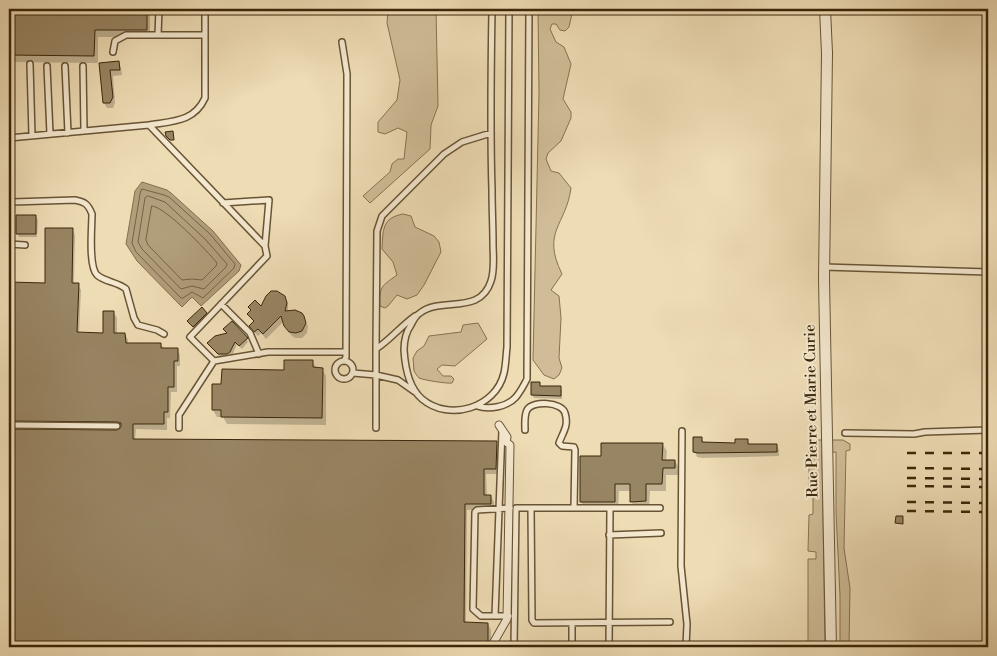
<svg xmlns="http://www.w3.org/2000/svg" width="997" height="656" font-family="'Libre Bodoni',serif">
  <rect width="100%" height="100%" fill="#eedcb5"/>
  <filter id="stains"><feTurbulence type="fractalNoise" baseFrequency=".004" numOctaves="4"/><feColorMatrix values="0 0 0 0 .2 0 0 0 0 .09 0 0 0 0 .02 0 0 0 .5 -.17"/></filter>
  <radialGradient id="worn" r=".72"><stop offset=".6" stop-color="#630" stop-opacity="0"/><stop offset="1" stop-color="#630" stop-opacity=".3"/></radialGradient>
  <!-- green -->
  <path fill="#d0bd98" stroke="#867251" d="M388,9H436L438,106L431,125L430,149L370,203L363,196L390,172L392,164L398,159H404L407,132L398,128L385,134L378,132V122L397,100L400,80L387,23Z
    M538,9H573L569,27L565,31L560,30L556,24H552L550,29L556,42L564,47L571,64L563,99L571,112V118L561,141L548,153L546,159L551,171L559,173L571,188C566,226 541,231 562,274L551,290L559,296L561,318L559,358L562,368L559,375L554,379L544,375L533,360L539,93Z
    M403,214L411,216L415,227L434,236L439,242L441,252L424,285L417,295L407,299L397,295L388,306L385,308L380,306C379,286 382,286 397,275L393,262L382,249C383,230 382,218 403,214Z
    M478,323L487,339L455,366L442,365L437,369L443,376H451L454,379L452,383C448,384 423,380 419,378C417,376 416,374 414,371L413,358L417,351L424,346L429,336L461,332L463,325Z
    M816,440H843L850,444V450L846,451L844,548L850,588L849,647H840V595L836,512V452L822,453L825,647H808V559H816V552L808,551L809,515L813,514V496H809V443Z"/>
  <!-- water -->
  <path fill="#b19e7b" stroke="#826e4e" d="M142,182L167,190L171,193L213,231L241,265L239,271L201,306L192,297L182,307L137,261L126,244L135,191Z"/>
  <!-- shadow -->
  <path fill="#0003" d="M9,9H150V37H98V63L9,62Z
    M118,63L121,68L122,75L113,76L115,103L113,108H107L104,103L100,64Z
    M36,217L38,220L37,237H19L17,233Z
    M72,229L75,235L74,284H78L81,290L79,334H104L114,313L117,318V334H125L128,340V344H161L164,349H177L180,355V366H177V392H171L170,418H167V430L136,429L135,440L496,442L500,448L499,474H486L487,496H491L494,502V509L467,510L466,624H488L491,630V647H9V431L117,432L125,427L9,426V394H11L12,340H9V284H46Z
    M284,297L288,303V313L301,314L308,326L307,333L302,338H295L291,335L284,321L266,339L261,333L258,336L254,332V322L249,314Z
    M206,313L208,317L196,330L191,325Z
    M224,329L246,339L248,342L242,349L237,344L232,356L221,358L210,346L228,334Z
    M312,361L317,369H322L326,376V425L227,424L223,417H217L213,410L223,386L286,371Z
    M539,383L541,387H560L562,390V399L534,398L532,395Z
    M702,439L704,443L737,444L747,440L750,445H777L779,450V456L702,458L697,457L695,452Z
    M662,444L667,451L666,461H675L679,468V475H666V491H650L649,508L636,509L631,501L632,491H619L618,509H586L581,502L602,457Z"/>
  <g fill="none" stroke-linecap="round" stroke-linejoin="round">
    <!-- shore -->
    <path stroke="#766242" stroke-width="1" d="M142,189L164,195L169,197L210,234L235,264L234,268L203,298L192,292L183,298H181L136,252L132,243L140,194Z
      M148,196L165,202L205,239L227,264L226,267L204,289L192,286L181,289L142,249L138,242L145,198Z
      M152,206C166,207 207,251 217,263L216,266L202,280L192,279L182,280L148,245L146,240Z"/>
  </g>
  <!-- building -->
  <path fill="#988563" stroke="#3b260a" d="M9,9H147V30H95L94,56L9,55Z
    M119,61L120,70H110L113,97L110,103H103L99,63Z
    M173,131L174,140H170L166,136L165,132Z
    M16,215H36V234H16Z
    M45,228H73L72,283H79L77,332L103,333V311H114V333H125L126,343H161V348H178V361H174V387H168V412H164V424H133V439L497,441L496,469H484V495H491V504H465L464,622L488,623V641L486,647H9V429L117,430L121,427V423L117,422L9,421L10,334H9V282L45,283Z
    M271,291H277L285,296L287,303L285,311L295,310L302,313L304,316L306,323L302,331L296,333L289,332L284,326L281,316L263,334L258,329L254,332L249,326L254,321L247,314L251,310L248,307L255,300L261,306L266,296Z
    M202,307L207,313L193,327L187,321Z
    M232,321L248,338L239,346L235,342L230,352L227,354H218L207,343L215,336L227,333L223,329Z
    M284,360H313V367L323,368L322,418L221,417V410H212V384H221L222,369L284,370Z
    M531,382H540V386H561V396L531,395Z
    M693,437H702V442L735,443V439H748V444H777V452L698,453L693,452Z
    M601,443H663L662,460H675V468H663L662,484H646V501L630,502V484H615V502H580V456H601Z
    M896,516H903V524L895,523Z"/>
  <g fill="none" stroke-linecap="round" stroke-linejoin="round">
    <!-- service casing -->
    <g stroke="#685435" stroke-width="8">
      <path id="service" d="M492,9C491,69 490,130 492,190C492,208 493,226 493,243C493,255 495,269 491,281C480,316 441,296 420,313C416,315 413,321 411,325C406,332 404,341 404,350C405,366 409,388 422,399C449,422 496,408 504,373C506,364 506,355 507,347L509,9
        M158,35L159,9
        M342,42L347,74L346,357L344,361
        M113,52L115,41L126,35H205
        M30,64L32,136
        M47,66L50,134
        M65,66L68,133
        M83,66L84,131
        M9,105L11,138
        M149,125C173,121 194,122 205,98V9
        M9,138L149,125L265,246L269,200L223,203
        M9,206L12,202L75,200C85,202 88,204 92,214C92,227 88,266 97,275C105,282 118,282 126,289L134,318L138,325L157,330L164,334
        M9,244L25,245
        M824,267L988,272
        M221,304L250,333L259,354
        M376,349L377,231L382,216L444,154L462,142L491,133
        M335 370a9 9 0 1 1 18 0a9 9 0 1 1-18 0Z
        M214,361L268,352H346
        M353,373L376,375V428
        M415,392L398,380L376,375V349C390,340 401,326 415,316
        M477,406C489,410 507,407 516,397C520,392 524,385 527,379L529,9
        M9,425L117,426
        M179,428V415L214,361L190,337L267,256L265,246
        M525,430C525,424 524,416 527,410C533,400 562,402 565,413C569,426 563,432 559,443L562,446L574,447L575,450L574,508
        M682,431L681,566L687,624L686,647
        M845,433L914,434L925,432L988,430
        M531,508L532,620L534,623L670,622
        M609,535L661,533
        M495,616L502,430
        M509,616H481L473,609L475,512L477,510L510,508
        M572,623V647
        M514,647L516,508H660
        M609,647L610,509"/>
    </g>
    <!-- pedestrian casing -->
    <g stroke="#685435" stroke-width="9">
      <path id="pedestrian" d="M491,647L507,619L510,445L506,442L507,437L499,425"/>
    </g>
    <!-- minor casing -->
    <g stroke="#685435" stroke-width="12">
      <path id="minor" d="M825,9L827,53L824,279L831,647"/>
    </g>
    <!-- service -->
    <use href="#service" stroke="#f4e8cf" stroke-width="5"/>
    <!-- pedestrian -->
    <use href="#pedestrian" stroke="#f4e8cf" stroke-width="7"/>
    <!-- minor -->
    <use href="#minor" stroke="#f4e8cf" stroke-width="10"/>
    <!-- rail -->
    <path stroke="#3b260a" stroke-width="2.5" stroke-dasharray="9 9" stroke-linecap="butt" d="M907,453H988
      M907,468L988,469
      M907,478L988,479
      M907,486L988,487
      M907,502L988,503
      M907,511L988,512"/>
  </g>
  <g text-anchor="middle" stroke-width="4" stroke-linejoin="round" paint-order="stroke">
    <!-- street labels -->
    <g font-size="15" fill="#3b260a" stroke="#f4e8cf">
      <text transform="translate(811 411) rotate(-91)" y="5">Rue Pierre et Marie Curie</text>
    </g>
  </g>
  <!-- margin -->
  <rect width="997" height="656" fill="none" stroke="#eedcb5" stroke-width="30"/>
  <rect x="10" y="10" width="977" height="636" fill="none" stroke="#3b260a" stroke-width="2.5"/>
  <rect x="15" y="15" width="967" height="626" fill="none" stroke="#3b260a"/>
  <rect width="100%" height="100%" filter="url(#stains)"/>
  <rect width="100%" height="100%" fill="url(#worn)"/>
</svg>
